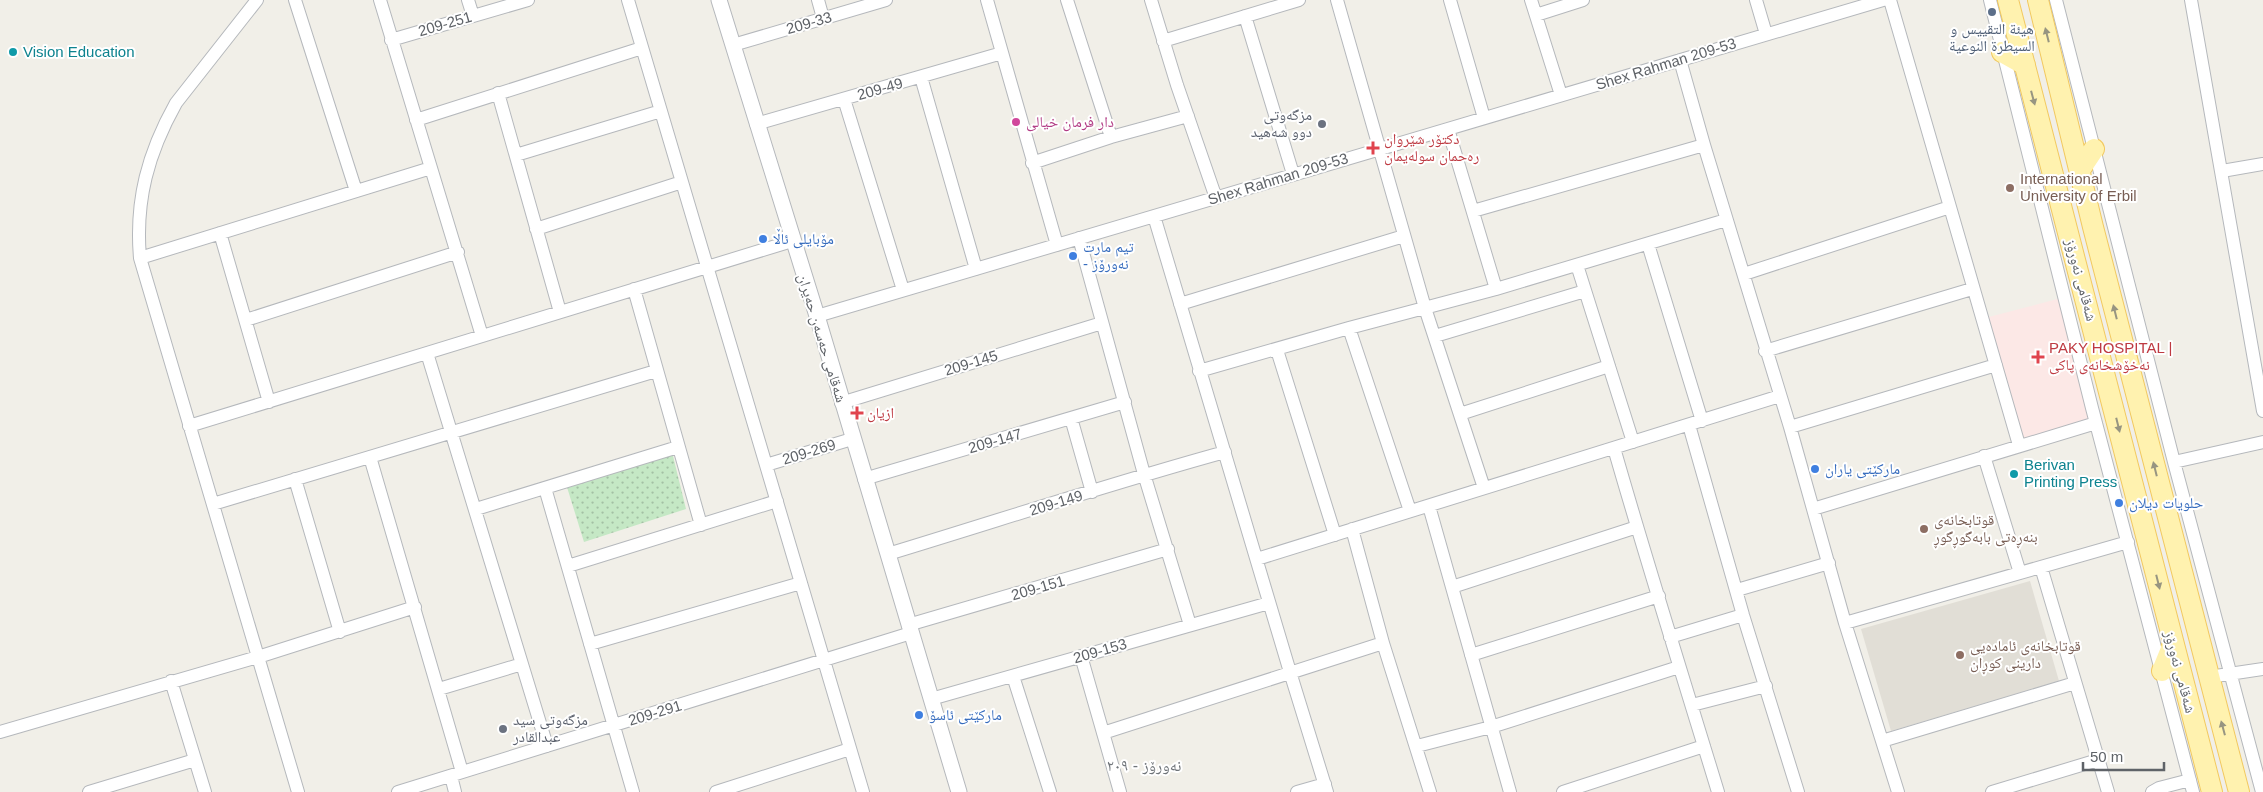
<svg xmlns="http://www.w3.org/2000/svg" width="2263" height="792" font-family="Arial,'Noto Naskh Arabic',sans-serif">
  <defs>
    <pattern id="grass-dots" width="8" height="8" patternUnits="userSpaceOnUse" patternTransform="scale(1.25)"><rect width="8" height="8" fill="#c5e8c5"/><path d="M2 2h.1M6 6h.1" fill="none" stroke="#a3c0a4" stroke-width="1.8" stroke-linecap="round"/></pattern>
  </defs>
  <rect width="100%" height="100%" fill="#f1efe8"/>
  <!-- education -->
  <path fill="#e1ded6" d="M2030,581L2059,681L1891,731L1861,629Z"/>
  <!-- medical -->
  <path fill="#fce8e6" d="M2065,297L2096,418L2021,440L1985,318Z"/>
  <!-- grass -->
  <path fill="url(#grass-dots)" d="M672,452L686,509L584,542L566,484Z"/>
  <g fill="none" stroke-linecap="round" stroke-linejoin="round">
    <!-- minor casing -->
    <g stroke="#b5b8bc" stroke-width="14">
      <path id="minor" d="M257,0L176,103C148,153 135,200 140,258L298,792
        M295,0L356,191
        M380,0L482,336
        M468,0L473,16
        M628,0L863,792
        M818,0L823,18
        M987,0L1057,245
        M1067,0L1111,137
        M1151,0L1177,85L1216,198
        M1337,0L1425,308L1484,488
        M1450,0L1484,118
        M1531,0L1561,95
        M1756,0L1766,34
        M1890,0L2019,445
        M1990,0L2092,408L2193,792
        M2056,0L2174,462L2262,792
        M2191,0L2263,411
        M1536,15L1583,0
        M1245,16L1293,174
        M391,40L528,0
        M1163,41L1299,0
        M733,45L886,0
        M1680,60L1704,145L1790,427L1845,623L1898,792
        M921,77L976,269
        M498,93L560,312
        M844,99L903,290
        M416,120L642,48
        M756,124L1002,53
        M1448,129L1496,289
        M516,155L661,111
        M1032,163L1111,137L1188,116
        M2222,171L2263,164
        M1473,211L1704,145
        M1154,216L1290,672L1327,792
        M536,229L682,182
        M220,233L269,402
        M1079,238L1144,474L1190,625
        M1648,244L1702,421
        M140,258L431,168
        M1577,265L1633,442
        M1744,274L1950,207
        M634,289L701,525
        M1180,304L1404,236
        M817,316L1883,0
        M246,320L458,252
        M1349,328L1410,511
        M1435,336L1585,291
        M1277,350L1335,535
        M1765,351L1972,289
        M427,353L547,746
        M1199,371L1349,328L1496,289L1726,220
        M841,403L1102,323
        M1460,414L1609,366
        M1071,418L1092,492
        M1689,425L1743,615L1798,792
        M189,426L792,241
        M1790,427L1996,365
        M1614,448C1647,563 1683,677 1718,792
        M1984,456L2020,573
        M370,457L462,772
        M2174,462L2263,442
        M766,465L852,439
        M295,479L340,632
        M864,479L1125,402
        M545,488L633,792
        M213,504L656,371
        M1429,506L1510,792
        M476,509L678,447
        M1813,509L2096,423
        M1352,529L1383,643L1430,792
        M888,554C1000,520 1112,483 1225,452
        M1257,559L1780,396
        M568,566L777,501
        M2041,567L2108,792
        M1452,587L1637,527
        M1737,590L1829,563
        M1845,623L2128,542
        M908,625L1168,549
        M1670,637L1743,615
        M590,644L801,583
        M1471,655L1659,596
        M1081,656L1120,792
        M1013,676L1050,792
        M2209,677L2263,669
        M171,681L205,792
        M439,689L522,664
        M931,699L1269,603
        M1692,705L1766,686
        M0,732L258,657L415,607
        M1103,733L1383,643
        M1882,741L2075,683
        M1417,746L1491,727L1679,667
        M451,776L455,792
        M89,792L195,760
        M398,792L911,633
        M716,792L850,749
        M1297,792L1325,784
        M1563,792L1704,746
        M1992,792L2098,760
        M2152,792L2159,788L2190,780"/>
    </g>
    <!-- tertiary casing -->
    <g stroke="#b5b8bc" stroke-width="17">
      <path id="tertiary" d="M719,0L817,316L959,792"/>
    </g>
    <!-- primary casing -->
    <g stroke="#f2c960" stroke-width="22">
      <path id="primary" d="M2008,0L2212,792
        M2038,0L2093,227L2239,792
        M2002,52L2025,65
        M2080,170L2094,149
        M2162,671L2173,644"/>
    </g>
    <!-- minor -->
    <use href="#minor" stroke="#fff" stroke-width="12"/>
    <!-- tertiary -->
    <use href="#tertiary" stroke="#fff" stroke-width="15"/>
    <!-- primary -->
    <use href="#primary" stroke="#fff2af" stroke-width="20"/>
  </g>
  <!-- one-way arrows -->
  <defs><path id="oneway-solid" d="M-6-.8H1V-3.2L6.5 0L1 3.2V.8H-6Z" transform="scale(1.25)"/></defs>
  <g fill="#979581">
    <use href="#oneway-solid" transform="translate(2047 35) rotate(-104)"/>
    <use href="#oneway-solid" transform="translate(2033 98) rotate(75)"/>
    <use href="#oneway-solid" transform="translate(2115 312) rotate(-104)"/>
    <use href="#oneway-solid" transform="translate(2118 425) rotate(76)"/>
    <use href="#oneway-solid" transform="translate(2155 469) rotate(-104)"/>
    <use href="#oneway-solid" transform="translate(2158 582) rotate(76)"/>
    <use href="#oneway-solid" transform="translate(2223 728) rotate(-105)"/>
  </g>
  <!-- markers -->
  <circle fill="#5c6f8a" stroke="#fff" stroke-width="2" cx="1992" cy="12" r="5"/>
  <g fill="#0f9aa8" stroke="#fff" stroke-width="2">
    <circle cx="13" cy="52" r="5"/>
    <circle cx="2014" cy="474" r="5"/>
  </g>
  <circle fill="#d1479c" stroke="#fff" stroke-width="2" cx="1016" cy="122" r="5"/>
  <g fill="#6b7280" stroke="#fff" stroke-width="2">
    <circle cx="1322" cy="124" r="5"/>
    <circle cx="503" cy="729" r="5"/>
  </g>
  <g fill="#e0444e" stroke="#fff" stroke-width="2">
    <path d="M1370.5 140.5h5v5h5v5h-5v5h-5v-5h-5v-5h5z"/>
    <path d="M2035.5 349.5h5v5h5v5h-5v5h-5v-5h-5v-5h5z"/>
    <path d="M854.5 405.5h5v5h5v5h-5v5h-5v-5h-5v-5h5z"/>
  </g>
  <g fill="#8d6e63" stroke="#fff" stroke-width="2">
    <circle cx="2010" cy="188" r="5"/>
    <circle cx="1924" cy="529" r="5"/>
    <circle cx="1960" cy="655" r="5"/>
  </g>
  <g fill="#3f7fe0" stroke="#fff" stroke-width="2">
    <circle cx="763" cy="239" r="5"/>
    <circle cx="1073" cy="256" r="5"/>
    <circle cx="1815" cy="469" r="5"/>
    <circle cx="2119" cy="503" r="5"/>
    <circle cx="919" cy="715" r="5"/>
  </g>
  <g text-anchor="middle" stroke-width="4" stroke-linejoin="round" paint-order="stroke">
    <!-- street labels -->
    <g font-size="15" fill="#5f6368" stroke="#fff">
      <text transform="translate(809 23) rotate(-16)" y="5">209-33</text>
      <text transform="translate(445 24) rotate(-16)" y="5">209-251</text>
      <text transform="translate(1666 64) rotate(-17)" y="5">Shex Rahman 209-53</text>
      <text transform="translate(880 89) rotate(-16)" y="5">209-49</text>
      <text transform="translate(1278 179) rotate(-17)" y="5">Shex Rahman 209-53</text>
      <text transform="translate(2081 280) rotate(75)" y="5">شەقامی نەورۆز</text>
      <text transform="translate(822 338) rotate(73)" y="5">شەقامی حەسەن حەیران</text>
      <text transform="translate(971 363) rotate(-17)" y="5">209-145</text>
      <text transform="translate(995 441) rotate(-16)" y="5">209-147</text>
      <text transform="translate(809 452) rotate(-17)" y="5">209-269</text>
      <text transform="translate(1056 503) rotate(-17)" y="5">209-149</text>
      <text transform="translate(1038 588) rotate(-16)" y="5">209-151</text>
      <text transform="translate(1100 651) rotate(-16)" y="5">209-153</text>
      <text transform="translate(2180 672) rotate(75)" y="5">شەقامی نەورۆز</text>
      <text transform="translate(655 713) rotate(-17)" y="5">209-291</text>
    </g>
    <!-- service labels -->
    <g font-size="15" fill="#4e5e75" stroke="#fff">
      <text x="1992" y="34">هيئة التقييس و<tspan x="1992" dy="17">السيطرة النوعية</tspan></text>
    </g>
    <!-- culture labels -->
    <g font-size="15" fill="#0d838f" stroke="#fff" text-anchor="start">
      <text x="23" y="57">Vision Education</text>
      <text x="2024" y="470">Berivan<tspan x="2024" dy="17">Printing Press</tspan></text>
    </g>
    <!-- worship labels -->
    <g font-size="15" fill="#5b616d" stroke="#fff" text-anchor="end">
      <text x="1312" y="120">مزگەوتی<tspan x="1312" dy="17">دوو شەهید</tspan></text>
      <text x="513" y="725" text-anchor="start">مزگەوتی سید<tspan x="513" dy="17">عبدالقادر</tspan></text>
    </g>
    <!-- hotel labels -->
    <g font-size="15" fill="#b23c85" stroke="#fff" text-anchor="start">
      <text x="1026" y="127">دار فرمان خیالی</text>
    </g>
    <!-- health labels -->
    <g font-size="15" fill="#be3a42" stroke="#fff" text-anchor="start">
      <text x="1384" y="144">دکتۆر شێروان<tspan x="1384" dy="17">رەحمان سولەیمان</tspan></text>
      <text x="2049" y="353">PAKY HOSPITAL |<tspan x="2049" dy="17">نەخۆشخانەی پاکی</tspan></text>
      <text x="867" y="418">ازيان</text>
    </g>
    <!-- education labels -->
    <g font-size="15" fill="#785e54" stroke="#fff" text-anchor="start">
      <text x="2020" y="184">International<tspan x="2020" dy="17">University of Erbil</tspan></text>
      <text x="1934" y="525">قوتابخانەی<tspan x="1934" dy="17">بنەڕەتی بابەگوڕگوڕ</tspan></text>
      <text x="1970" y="651">قوتابخانەی ئامادەیی<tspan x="1970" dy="17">دارینی کوڕان</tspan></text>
    </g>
    <!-- shop labels -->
    <g font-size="15" fill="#366cbe" stroke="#fff" text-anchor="start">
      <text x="773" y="244">مۆبایلی ئاڵا</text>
      <text x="1083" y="252">تیم مارت<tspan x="1083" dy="17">- نەورۆز</tspan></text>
      <text x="1825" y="474">مارکێتی یاران</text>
      <text x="2129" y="508">حلويات ديلان</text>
      <text x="929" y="720">مارکێتی ئاسۆ</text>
    </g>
    <!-- neighbourhood labels -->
    <g font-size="16" fill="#70757a" stroke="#fff">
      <text x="1144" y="771">نەورۆز - ٢٠٩</text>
    </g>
  </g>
  <!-- scale -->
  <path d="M2083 762v8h81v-8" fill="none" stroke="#5f6368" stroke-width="2.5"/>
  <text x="2090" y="762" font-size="15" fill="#5f6368" stroke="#ffffff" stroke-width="4" paint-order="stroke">50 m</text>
</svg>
